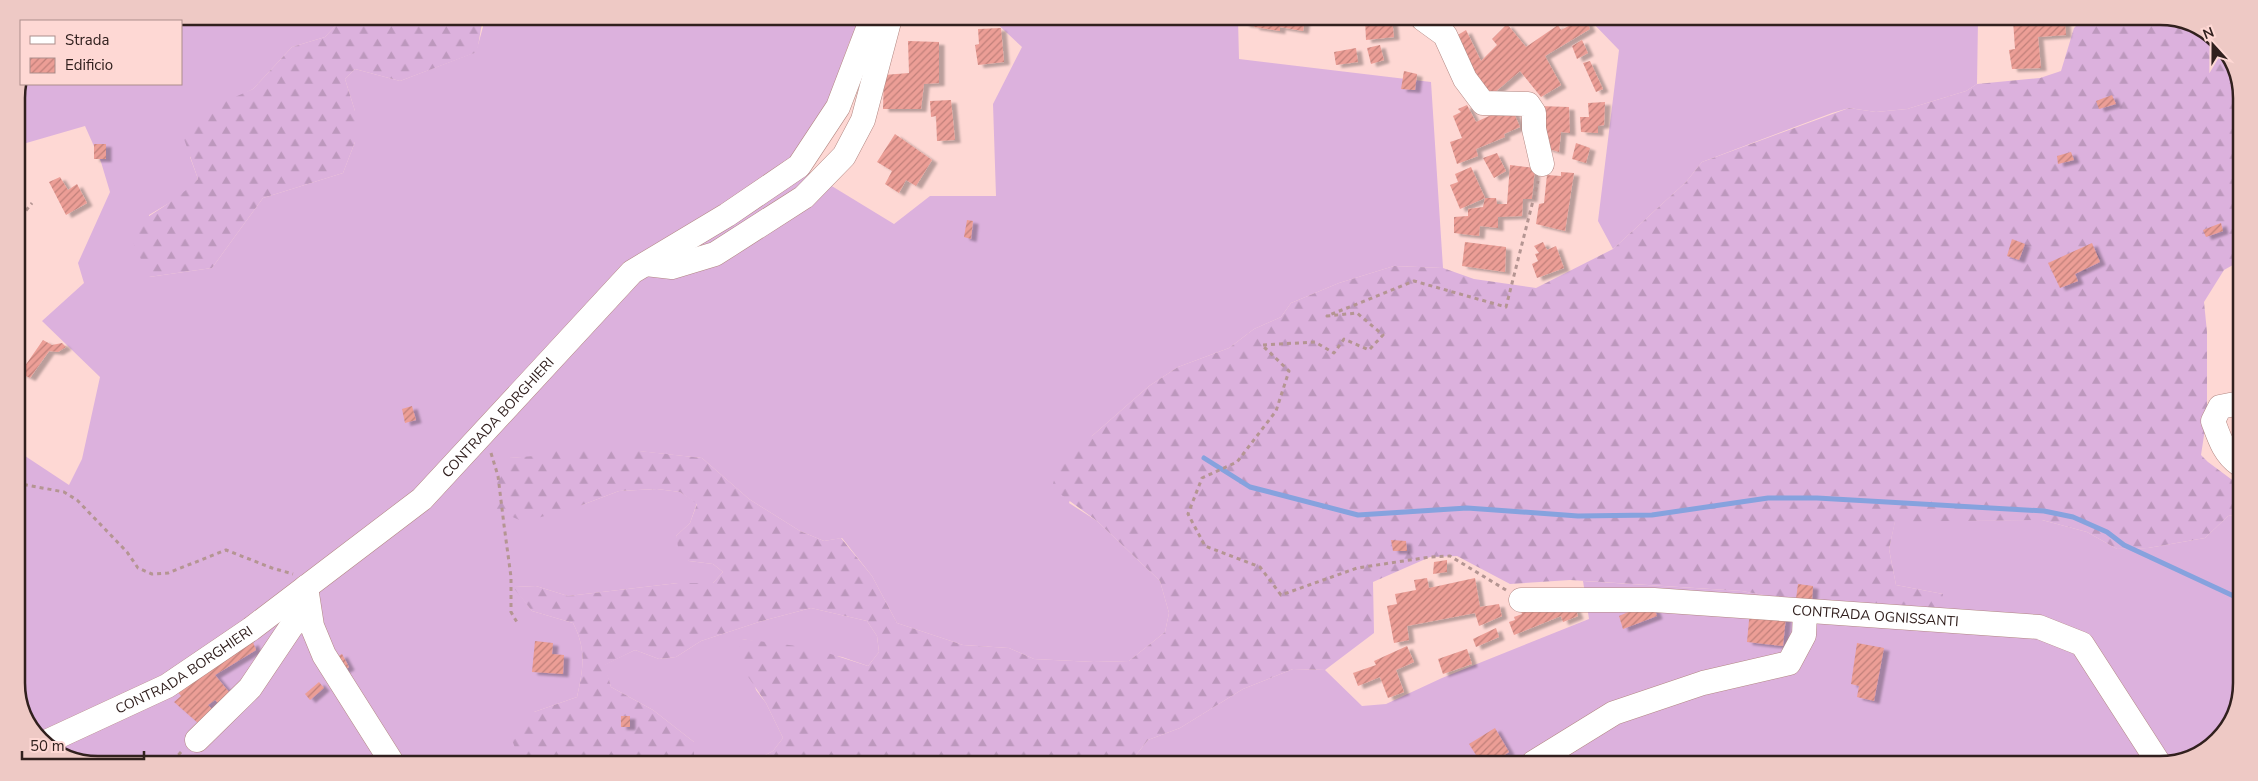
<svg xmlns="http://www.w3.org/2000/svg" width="2258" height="781" font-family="'Nunito Sans',sans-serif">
  <defs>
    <pattern id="forest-firs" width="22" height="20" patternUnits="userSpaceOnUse" patternTransform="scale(1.25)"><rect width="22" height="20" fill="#dcb1dd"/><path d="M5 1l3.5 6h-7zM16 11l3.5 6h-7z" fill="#bd98bd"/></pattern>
    <pattern id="building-hatch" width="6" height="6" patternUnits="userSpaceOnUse" patternTransform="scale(1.25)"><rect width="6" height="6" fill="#ec9e96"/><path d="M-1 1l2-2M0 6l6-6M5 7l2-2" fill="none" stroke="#c0807a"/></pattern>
    <filter id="shadow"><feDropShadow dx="5.5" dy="3" stdDeviation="1" flood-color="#0004"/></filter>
  </defs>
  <rect width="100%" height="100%" fill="#fed8d4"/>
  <!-- grass -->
  <path fill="#dcb1dd" d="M98,16L337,17V24L325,37L292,47L253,89L230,101L190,157L198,179L186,193L149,215V277L212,268L263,198L343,173L355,142V111L345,79L355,69L400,81L476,52L483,27V17L861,18L849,43L826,109L794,163L894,224L930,196H996L993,104L1022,47L991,18L1238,19L1239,59L1431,82L1443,268L1394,266L1339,283L1291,303L1281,317L1254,329L1229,348L1178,367L1149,386L1092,436L1069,503L1097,521L1160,581L1169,613L1165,632L1129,661L1094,662L1034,659L1009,648L963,645L897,623L872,576L842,538L824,541L800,531L749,499L702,458L638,451L509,458L582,505L619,491L657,489L680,492L697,503L690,523L676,536L689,561L713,564L723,572L713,583H678L568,596L536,586L514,587L532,611L573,623C587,650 583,669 577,697L534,712L536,761L72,760L33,733L16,689V450L69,485L82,459L100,377L42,321L84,283L78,263L110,192L101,162L85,126L16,146V93L21,82L181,84V21H86Z
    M1589,19L1978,20L1977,84L1966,91L1907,109L1876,112L1849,108L1832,113L1702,162L1686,182L1613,249L1598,221L1619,50Z
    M2239,514L2237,709L2209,748L2160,765L1093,763L1132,760L1148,740L1180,728L1243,689L1293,669L1325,670L1362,706L1386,704L1442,678L1589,619L1583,581L1742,591L1827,607L1943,594L1896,585L1889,549L1895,521L2042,520L2087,532L2117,549L2148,548L2205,538L2228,516Z
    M811,608L867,621L877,636L879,652L868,666L842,657L742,639L756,690L766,703L783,738L773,751L752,762H694V742L653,710L611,687L604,665L635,650L659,659L676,657L701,641L762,621Z"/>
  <!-- forest -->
  <path fill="url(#forest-firs)" d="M337,17H483L477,52L400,81L355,69L345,79L355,111V142L343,173L263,198L212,268L149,277L128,231C151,213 178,200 198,179L183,136L199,113L253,89L292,47L325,37L337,24Z
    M2082,20L2186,21L2225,48L2242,92L2240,261L2224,270L2204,302L2207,332V416L2201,455L2208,462L2239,485V514L2228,516L2205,538L2148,548L2117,549L2087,532L2042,520L1895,522L1889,549L1896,585L1943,594L1940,616L1827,607L1742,591L1570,580L1510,584L1457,556L1430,557L1373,582L1374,633L1325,670L1293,669L1243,689L1180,728L1148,740L1132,760L1093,763L752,762L773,751L783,738L766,703L736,659L742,639L812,648L868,666L879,652L877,636L867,621L811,608L762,621L701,641L676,657L659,659L635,650L605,665L611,687L653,710L694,742V762L536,761L535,759L517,753L512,740L515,726L534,712L577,697C583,669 587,650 573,623L532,611L513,587L536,586L568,596L678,583H713L723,572L713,564L689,561L679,552L676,536L690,523L697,504L680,492L657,489L619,491L582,505L524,522L492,508V487L509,458L534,456L564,449L604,447L702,458L749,499L800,531L824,541L841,538L872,576L897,623L963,645L1009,648L1034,659L1094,662L1129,661L1165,632L1169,613L1160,581L1097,521L1052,488L1059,461L1092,436L1149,386L1178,367L1229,348L1254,329L1281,317L1291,303L1339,283L1394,266L1443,268L1474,279L1536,288L1613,249L1686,182L1702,162L1849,108L1876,112L1907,109L1966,91L1977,84L2040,78L2061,71L2074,28Z"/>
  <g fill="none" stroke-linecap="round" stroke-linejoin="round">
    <!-- stream -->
    <path stroke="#86a2de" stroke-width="5" d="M1204,458L1250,487L1358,515L1467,508L1578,516L1652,515L1768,498H1817L2044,511L2073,517L2107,532L2124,545L2238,598"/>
  </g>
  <!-- building -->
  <path fill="url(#building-hatch)" filter="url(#shadow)" d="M1245,19H1305L1303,31L1280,27V31L1254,27V25L1244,24Z
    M1365,19H1392L1394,37L1366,40Z
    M1582,19H1586L1590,29L1545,56L1561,85L1541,97L1520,71L1488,98L1453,38L1466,30L1481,61L1497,45L1492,39L1507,24L1526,47L1558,25L1561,30Z
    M2013,20H2065L2066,35L2038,37L2041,68L2012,69L2009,50L2015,49Z
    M1001,28L1004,62L978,65L975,45L979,44L978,29Z
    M1582,40L1588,53L1577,59L1572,46Z
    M908,41L939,42V83L924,84L921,109H883L884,75L909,73Z
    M1380,45L1384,60L1371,64L1367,48Z
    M1356,48L1358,62L1336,65L1334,52Z
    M1590,61L1603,89L1596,92L1583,63Z
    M1404,71L1417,74L1415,90L1401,89Z
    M2112,95L2116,104L2099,109L2096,101Z
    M951,100L955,140L937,141L936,116L931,117L930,101Z
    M1605,102L1604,125L1598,126V133L1581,132L1580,117H1589L1588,103Z
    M1467,105L1476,122L1511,106L1520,127L1504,134L1505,137L1476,149L1478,156L1457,164L1450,142L1462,138L1453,116L1461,112L1458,109Z
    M1539,106L1569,107L1570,133L1561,132L1559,152L1542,147Z
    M895,134L932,160L916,186L906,180L899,193L885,184L892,171L877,162Z
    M1576,143L1590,148L1586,163L1572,159Z
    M94,144H106V159H94Z
    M2071,152L2074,160L2058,164L2057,156Z
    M1497,153L1506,171L1494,178L1483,158Z
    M1510,165L1535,168L1532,199H1523L1522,216L1498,217V228L1480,226L1479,236L1454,233V217L1468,216V209L1483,207L1485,198L1460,209L1450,185L1458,182L1455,174L1471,167L1485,198H1496L1497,204H1507Z
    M1561,172L1574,173L1565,231L1536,224L1539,204L1544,203L1547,175L1561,176Z
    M60,177L68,190L77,184L87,203L66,215L49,182Z
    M967,220L973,221L971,239L964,237Z
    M2221,223L2223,231L2206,237L2203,230Z
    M2012,239L2025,244L2019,260L2007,256Z
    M1465,242L1506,247L1505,272L1462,266Z
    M1543,242L1547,250L1556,246L1564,268L1537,278L1532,264L1538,261L1535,254L1539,253L1534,246Z
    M2092,243L2100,262L2075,274L2078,281L2060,288L2048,263Z
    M43,340L52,345L62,343L66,347L58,352L49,351L30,378L20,373Z
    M412,406L416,420L405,423L402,409Z
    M1391,540L1406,541L1407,551H1393Z
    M1447,560V572L1433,574L1434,562Z
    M1427,578L1429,588L1475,578L1480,607L1499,604L1502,616L1479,626L1475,613L1407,626L1409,640L1394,643L1387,606L1397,604L1395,594L1416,590L1414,580Z
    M1798,584L1813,586L1812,601L1796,599Z
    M1573,603L1578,616L1563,622L1561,616L1514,635L1509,622L1515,620L1514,617L1522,614L1521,611Z
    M1653,605L1657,616L1623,629L1619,616L1640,607Z
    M1750,610L1786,616L1783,646L1747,642Z
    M1496,628L1499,637L1476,647L1473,639Z
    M535,641L553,643L552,654L564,655L563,674L532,672Z
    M253,642L256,650L215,675L229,692L219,704L215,700L208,705L213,710L199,724L174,702L181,696L176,690Z
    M1857,643L1884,648L1874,701L1857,697L1859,686L1851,684Z
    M1407,646L1414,662L1396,670L1404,692L1388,698L1380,677L1358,686L1353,673L1376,665L1374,661Z
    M1467,649L1472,664L1443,674L1438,659Z
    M342,654L349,667L341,672L333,659Z
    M319,682L324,688L310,700L305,694Z
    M621,716H630V727H621Z
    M1495,728L1509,752L1492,763H1481L1469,744Z"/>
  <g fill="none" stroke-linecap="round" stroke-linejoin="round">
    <!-- minor casing -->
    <g stroke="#b28782" stroke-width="25">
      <g id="minor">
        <path d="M1423,19L1445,35L1465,79L1483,103L1528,104L1534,113V129L1542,164"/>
        <path d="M646,264L672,267L715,254L804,197L844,156L863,120L890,18"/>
        <path d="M2239,464C2224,454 2219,437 2213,421L2220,407L2240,403"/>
        <path d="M306,587L312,626L324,655L391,761"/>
        <path id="s1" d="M1521,600H1654L2039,627L2082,644L2160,765"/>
        <path d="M197,740L250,688L291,627L308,609"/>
        <path id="s2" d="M46,742L167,686L251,629L422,499L632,272L727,215L799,166L838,107L872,18"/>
        <path d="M1533,763L1614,713L1703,683L1789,663L1804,635L1805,612"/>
      </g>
    </g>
    <!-- path -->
    <path stroke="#b49592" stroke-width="3" stroke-dasharray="4 4" stroke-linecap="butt" d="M16,223L32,203
      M491,453L498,476L504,525L511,577V612L518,624
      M16,483L64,492L77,500L127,552L138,568L152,574L168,573L226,550L272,568L293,574
      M1506,590L1450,556L1430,557L1357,568L1281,595L1260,567L1205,546L1188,514L1202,478L1237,462L1276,411L1289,371L1262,345L1315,342L1334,353L1344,339L1369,350L1383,335L1357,313L1327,316L1414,281L1506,307L1538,181
      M173,761L182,751"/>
    <!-- minor -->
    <use href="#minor" stroke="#fff" stroke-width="24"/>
  </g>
  <g text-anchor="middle" stroke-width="4.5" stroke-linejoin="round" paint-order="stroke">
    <!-- street labels -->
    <g font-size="14" fill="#31201e" stroke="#fed8d4">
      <text dy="5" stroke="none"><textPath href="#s2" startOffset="561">CONTRADA BORGHIERI</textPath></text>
      <text dy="5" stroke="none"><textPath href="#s1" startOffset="355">CONTRADA OGNISSANTI</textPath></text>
      <text dy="5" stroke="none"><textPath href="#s2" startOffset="156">CONTRADA BORGHIERI</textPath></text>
    </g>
  </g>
  <!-- crop -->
  <path d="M0 0H2258V781H0ZM98 25H2160A73 73 0 0 1 2233 98V683A73 73 0 0 1 2160 756H98A73 73 0 0 1 25 683V98A73 73 0 0 1 98 25Z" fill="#eec9c5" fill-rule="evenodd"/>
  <path fill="none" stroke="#31201e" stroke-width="2.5" d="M98 25H2160A73 73 0 0 1 2233 98V683A73 73 0 0 1 2160 756H98A73 73 0 0 1 25 683V98A73 73 0 0 1 98 25Z"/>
  <!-- legend -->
  <rect x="20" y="20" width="162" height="65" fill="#fed8d4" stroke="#ac8e8b"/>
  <rect x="30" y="36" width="25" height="8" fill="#ffffff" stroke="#ac8e8b"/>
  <text x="65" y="45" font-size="15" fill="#31201e">Strada</text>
  <rect x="30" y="58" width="25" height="15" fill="url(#building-hatch)" stroke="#ac8e8b"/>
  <text x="65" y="70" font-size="15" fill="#31201e">Edificio</text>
  <!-- north arrow -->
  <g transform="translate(2213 45) rotate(339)" stroke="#fed8d4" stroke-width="4" paint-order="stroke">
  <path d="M0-4L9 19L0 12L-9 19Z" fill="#31201e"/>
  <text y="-8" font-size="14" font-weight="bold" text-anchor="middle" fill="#31201e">N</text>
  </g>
  <!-- scale -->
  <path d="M22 751v8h122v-8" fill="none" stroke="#31201e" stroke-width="2.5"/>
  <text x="30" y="751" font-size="15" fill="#31201e" stroke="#fed8d4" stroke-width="4" paint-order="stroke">50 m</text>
</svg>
